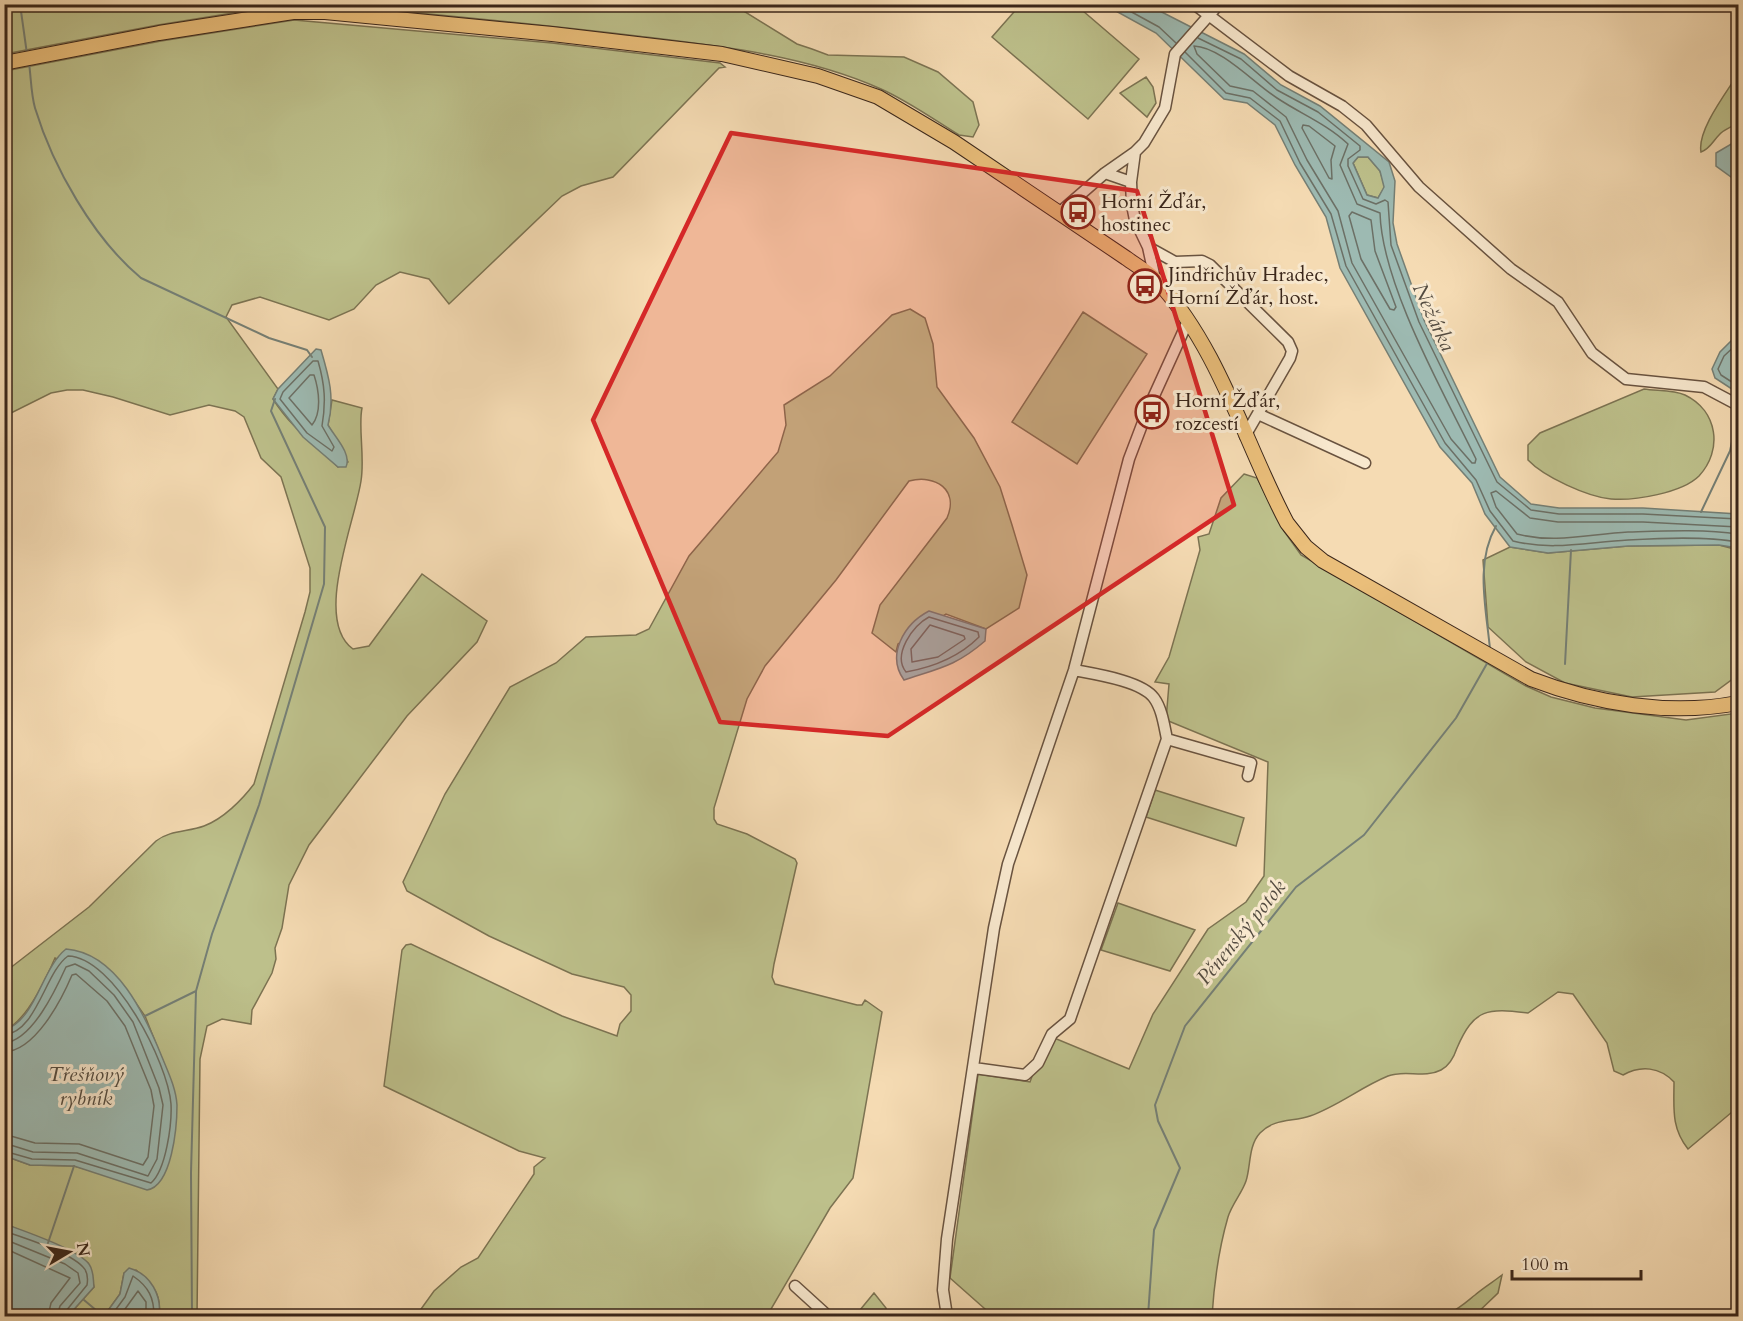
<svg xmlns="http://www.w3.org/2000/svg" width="1743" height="1321" font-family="Cardo,serif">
  <rect width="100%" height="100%" fill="#f5dbb3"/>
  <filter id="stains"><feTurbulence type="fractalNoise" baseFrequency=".00333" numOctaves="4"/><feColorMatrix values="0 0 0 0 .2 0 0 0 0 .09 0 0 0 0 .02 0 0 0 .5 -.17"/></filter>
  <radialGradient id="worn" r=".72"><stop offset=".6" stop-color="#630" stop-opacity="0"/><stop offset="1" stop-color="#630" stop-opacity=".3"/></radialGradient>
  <!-- green -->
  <path fill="#bdc08b" stroke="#7c7352" stroke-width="1.5" d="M4,5L5,4L283,5L158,25L5,54Z
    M330,5H734L797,44L812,49L828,55L904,57L938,72L973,102L979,125L973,137L959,135C933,119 908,101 881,89C805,55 719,46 637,36C535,24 433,14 330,5Z
    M1020,5H1076L1139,59L1088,119L992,37Z
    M294,20L552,43L720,63L725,67L719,68L613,177L581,186L562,196L449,304L429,279L400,272L376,285L354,309L329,320L260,297L232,305L226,317L278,389L273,399C292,429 314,443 338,467L348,462L328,425L332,400L362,408C358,427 365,457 361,481C355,522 313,620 353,649L369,646L422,574L487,621L477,642L407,716L309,845L289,885L282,928L275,948L276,959L272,973L252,1010L251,1024L222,1019L207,1026L200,1059L197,1316H159C162,1294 152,1284 136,1270L124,1273L120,1294L104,1316H68L94,1287L88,1263L72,1252L5,1224V1156L30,1165L74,1166L102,1174L172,1084L145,1016L124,986L55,958C46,979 26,1021 5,1030V972L89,907L156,841C170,830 188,832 204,826C223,819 242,800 254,784L305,612L310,592V568L281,477L261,458L244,417L235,411L209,405L170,415L113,397L83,390H67L51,393L5,416V71L161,41Z
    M1738,74V121C1733,128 1725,128 1719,135C1713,141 1710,149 1701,152C1697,130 1727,92 1738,74Z
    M1146,77L1153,87L1156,103L1147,117L1120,93Z
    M1358,157H1368L1380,171L1385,187L1378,198L1367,195L1353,163Z
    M910,309L925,318L933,344L937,387L974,438L1000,487L1012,525L1027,575L1019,608L986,629L946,614L898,644L896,652L872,633L880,605L947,518C959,490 936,474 909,481L836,580L765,666L747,699L714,808V819L717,824L747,834L795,859L797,863L774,964L772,977L775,984L857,1005H862L865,1000L882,1012L853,1178L830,1208L767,1316H416L434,1291L461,1267L478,1258L534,1174V1167L545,1158L519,1151L384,1086L402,950L406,945L411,944L562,1016L617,1036L620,1024L631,1011V995L624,987L572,974L489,936L407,891L403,882L445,794L510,687L556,663L586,637L636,635L649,629L689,556L778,452L786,425L784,405L830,376L892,315Z
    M1083,312L1147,354L1077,464L1012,422Z
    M1644,389C1657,391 1673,390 1685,395C1718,411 1723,450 1699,476C1682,493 1634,501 1611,499C1588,497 1544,477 1528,460V445L1540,433Z
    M1244,474L1257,478L1284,531L1301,555L1526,686L1551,697L1595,708L1686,720L1738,713V1107L1688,1149C1671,1128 1674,1108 1674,1082C1660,1067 1641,1065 1623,1075L1614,1071L1607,1043L1573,994L1558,992L1528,1013C1488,1008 1474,1008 1457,1048C1454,1057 1449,1066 1441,1070C1424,1079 1405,1069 1388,1076C1361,1087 1338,1106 1310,1116C1293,1122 1274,1118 1260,1133C1248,1146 1251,1166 1246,1181C1242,1193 1232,1204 1228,1217C1219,1248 1214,1285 1212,1316H993L950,1278L978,1074L1030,1082L1047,1035L1129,1069L1153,1014L1208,929L1246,902L1264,876L1268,762L1166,720L1169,684L1155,682L1169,657L1200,550L1198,537L1209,534L1221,498Z
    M1719,545L1738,550V675L1715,692L1632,697L1565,683L1526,662L1488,627L1483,560L1510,547L1548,553L1628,546Z
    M1155,790L1244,818L1236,846L1146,817Z
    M1118,903L1195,930L1170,971L1101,950Z
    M1502,1275L1498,1293L1474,1316H1415L1427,1315L1426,1311C1447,1321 1460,1307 1475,1295C1483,1288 1493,1282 1502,1275Z
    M874,1293L886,1308L887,1316H855Z"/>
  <!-- water -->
  <path fill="#9dbab2" stroke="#757f75" stroke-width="1.5" fill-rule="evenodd" d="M1105,5H1148L1244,54L1281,85L1320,106L1389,162L1395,181L1393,223L1397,244L1424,320L1500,477L1531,504L1559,508H1643L1738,514V548L1719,545L1628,546L1548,553L1510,547L1485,514L1472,483L1440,447L1340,268L1326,217L1295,165L1275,125L1247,103L1224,99L1156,33ZM1358,157H1368L1380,171L1384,187L1378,198L1367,195L1353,163Z
    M1738,140V182L1716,166V153Z
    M1738,334V393L1715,378L1712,369L1720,352Z
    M316,349L321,350C329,377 335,398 328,425C335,437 352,454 346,467H338L303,437L273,399L278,389Z
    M929,611L986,629L985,641C956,666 940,668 904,680C886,655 904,624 929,611Z
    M66,949C117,953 145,1015 162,1057C168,1072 176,1088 177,1105C177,1127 172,1186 147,1190L74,1166L30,1165L5,1156V1030C37,1018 41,969 66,949Z
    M5,1224C24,1231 77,1249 89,1264C94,1271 93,1278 94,1287L68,1316H5Z
    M129,1268C151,1274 162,1296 159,1316H104L120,1294L124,1273Z"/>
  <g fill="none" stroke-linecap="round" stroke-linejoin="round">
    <!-- shore -->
    <path stroke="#6c7066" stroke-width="1.5" d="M1117,4L1159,27L1176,43
      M1198,38L1241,59L1277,90L1318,112L1360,146V150L1348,159V166L1363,199L1376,204L1385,200L1388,202L1391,245L1419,322L1497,482L1531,510L1559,514H1643L1738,519
      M1194,46C1221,47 1255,84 1277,98C1301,114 1327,124 1348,144L1340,165L1357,204L1380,213C1382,285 1444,393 1476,459L1475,463H1472L1451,439L1352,263L1338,211L1307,160L1286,117L1253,91L1230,86L1197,54Z
      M1185,52L1226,93L1250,98L1280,121L1300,163L1331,214L1346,266L1445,443L1476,480L1490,511L1513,541C1553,551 1588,542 1628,540C1662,538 1705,536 1738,542
      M1303,125L1309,126L1335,146L1331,160L1332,179L1329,178L1302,128Z
      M1352,212L1371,220L1375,251L1396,307L1394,310L1390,309L1361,259L1349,216Z
      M1738,343L1724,356L1718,369L1721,375L1738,386
      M313,361H318C325,385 326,402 322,426L334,447L332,451L307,433L280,399L283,392Z
      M310,375H314C319,390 322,413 312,425L289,398Z
      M1738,527L1643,522H1558L1530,518L1496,491L1491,493L1496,507L1517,534C1555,544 1590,534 1628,532C1662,531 1705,529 1738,534
      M929,617L978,632L979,637C959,657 934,667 906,672C892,655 913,625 929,617Z
      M930,625L964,636L965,639L938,657L912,662L911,649Z
      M4,1035C37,1032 45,972 68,956C114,957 168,1063 171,1104C172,1124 166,1170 151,1183L75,1160L32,1159L4,1151
      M4,1043C32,1041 56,989 66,967L75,964L89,971L114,995L133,1022L159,1088L163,1105L157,1159L148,1176L77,1153L33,1152L4,1143
      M4,1052C35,1051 61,1001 72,975L76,974L107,1001L125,1026L151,1090L154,1106L148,1157L143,1165L79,1144L35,1143L4,1134
      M4,1231C25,1238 69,1252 83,1267C88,1272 88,1279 87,1285L66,1311L65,1316
      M4,1239L65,1264L78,1273L80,1283L60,1306L57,1316
      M4,1248L70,1278L51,1303L48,1316
      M111,1316L125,1297L133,1276C149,1287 154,1298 154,1316
      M120,1316L138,1291L146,1302V1316"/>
    <!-- stream -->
    <path stroke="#757f75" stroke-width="2" d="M20,4L27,54
      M29,63C31,77 31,94 35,108C53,167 93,238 141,278L269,338L307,350L312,357
      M1701,512L1730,451L1738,414
      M1490,649C1486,607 1475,563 1496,526
      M1565,664L1571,550
      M145,1016L196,991
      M48,1243L74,1166
      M84,1300L103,1316
      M192,1316L191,1173L196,991L212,934L259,805L324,584L325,527L271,411L275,399
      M1148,1316L1154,1230L1180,1168L1158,1121L1155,1105L1185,1026L1296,887L1364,835L1456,718L1489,660"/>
    <!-- minor casing -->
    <g stroke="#695340" stroke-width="13">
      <path id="minor" d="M1194,4L1289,76L1342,106L1366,125L1419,187L1511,269L1558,302L1592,353L1626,379L1704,387L1738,405
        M1105,173L1131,182
        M1059,213L1105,173L1135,152
        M1148,247L1175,262L1202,261L1210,265L1288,342L1292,351L1290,358L1245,436
        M1155,279L1148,247L1135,220L1132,205L1131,182L1135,152L1144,143L1165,108L1175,54L1219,4
        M1258,414L1365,463
        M1167,739L1251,763L1248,776
        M974,1068L1025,1075L1038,1063L1052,1034L1070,1019L1167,739C1164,725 1162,709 1154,698C1142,681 1095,674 1074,670
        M795,1286L828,1316
        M947,1316L943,1290L947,1239L994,928L1008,864L1074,670L1129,459L1148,409L1188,321"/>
    </g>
    <!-- major casing -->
    <g stroke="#3a261a" stroke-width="16">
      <path id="major" d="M4,63L159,33L293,12H325L552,34L722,54L818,76L878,97L954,142L1126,258C1137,266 1150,273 1159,283C1220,350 1245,444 1287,523L1306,547L1323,561L1531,679C1596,704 1670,716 1738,703"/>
    </g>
    <!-- minor -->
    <use href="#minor" stroke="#f8e8ce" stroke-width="10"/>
    <!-- major -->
    <use href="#major" stroke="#eabe7a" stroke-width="14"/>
  </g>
  <!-- marked area -->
  <path fill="#d62828" fill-opacity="0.2" stroke="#d62828" stroke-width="4.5" stroke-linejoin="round" d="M731,133L1137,191L1234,505L888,736L720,722L593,420Z"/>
  <!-- icons -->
  <defs>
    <g id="bus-ring" transform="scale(1.725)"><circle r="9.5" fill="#f8e8ce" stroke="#8f2418" stroke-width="1.5"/><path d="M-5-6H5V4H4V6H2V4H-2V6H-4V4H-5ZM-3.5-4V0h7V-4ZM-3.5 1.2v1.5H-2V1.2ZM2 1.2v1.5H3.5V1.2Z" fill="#8f2418"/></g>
  </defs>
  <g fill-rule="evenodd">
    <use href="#bus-ring" x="1078" y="212"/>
    <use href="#bus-ring" x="1145" y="286"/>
    <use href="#bus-ring" x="1152" y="412"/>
  </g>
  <g text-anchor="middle" stroke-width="6" stroke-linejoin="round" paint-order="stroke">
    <!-- poi labels -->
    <g font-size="20" fill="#3a261a" stroke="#f8e8ce" text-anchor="start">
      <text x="1101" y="208">Horní Žďár,<tspan x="1101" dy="23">hostinec</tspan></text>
      <text x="1168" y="281">Jindřichův Hradec,<tspan x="1168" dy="23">Horní Žďár, host.</tspan></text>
      <text x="1175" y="407">Horní Žďár,<tspan x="1175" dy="23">rozcestí</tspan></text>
    </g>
    <!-- water labels -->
    <g font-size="21" font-style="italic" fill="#534b40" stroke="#f8e8ce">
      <text transform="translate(1434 317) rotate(65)" y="7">Nežárka</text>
      <text transform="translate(1241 932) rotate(-51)" y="7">Pěnenský potok</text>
      <text x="86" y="1081">Třešňový<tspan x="86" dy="24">rybník</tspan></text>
    </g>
  </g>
  <!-- margin -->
  <rect width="1743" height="1321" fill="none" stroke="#f5dbb3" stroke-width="24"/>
  <rect x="6" y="6" width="1731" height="1309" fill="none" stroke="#3a261a" stroke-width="3"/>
  <rect x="12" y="12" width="1719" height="1297" fill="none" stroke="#3a261a" stroke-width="1.5"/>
  <!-- north arrow -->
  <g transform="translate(69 1252) rotate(80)" stroke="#f8e8ce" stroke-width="4.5" paint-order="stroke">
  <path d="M0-4.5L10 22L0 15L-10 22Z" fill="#3a261a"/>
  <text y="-9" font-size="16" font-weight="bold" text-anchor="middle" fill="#3a261a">N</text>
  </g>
  <!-- scale -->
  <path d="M1512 1270v9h129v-9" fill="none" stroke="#3a261a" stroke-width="3"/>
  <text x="1521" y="1270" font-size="18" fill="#3a261a" stroke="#f8e8ce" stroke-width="4.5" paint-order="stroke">100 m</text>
  <rect width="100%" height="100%" filter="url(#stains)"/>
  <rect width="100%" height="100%" fill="url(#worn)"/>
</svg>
